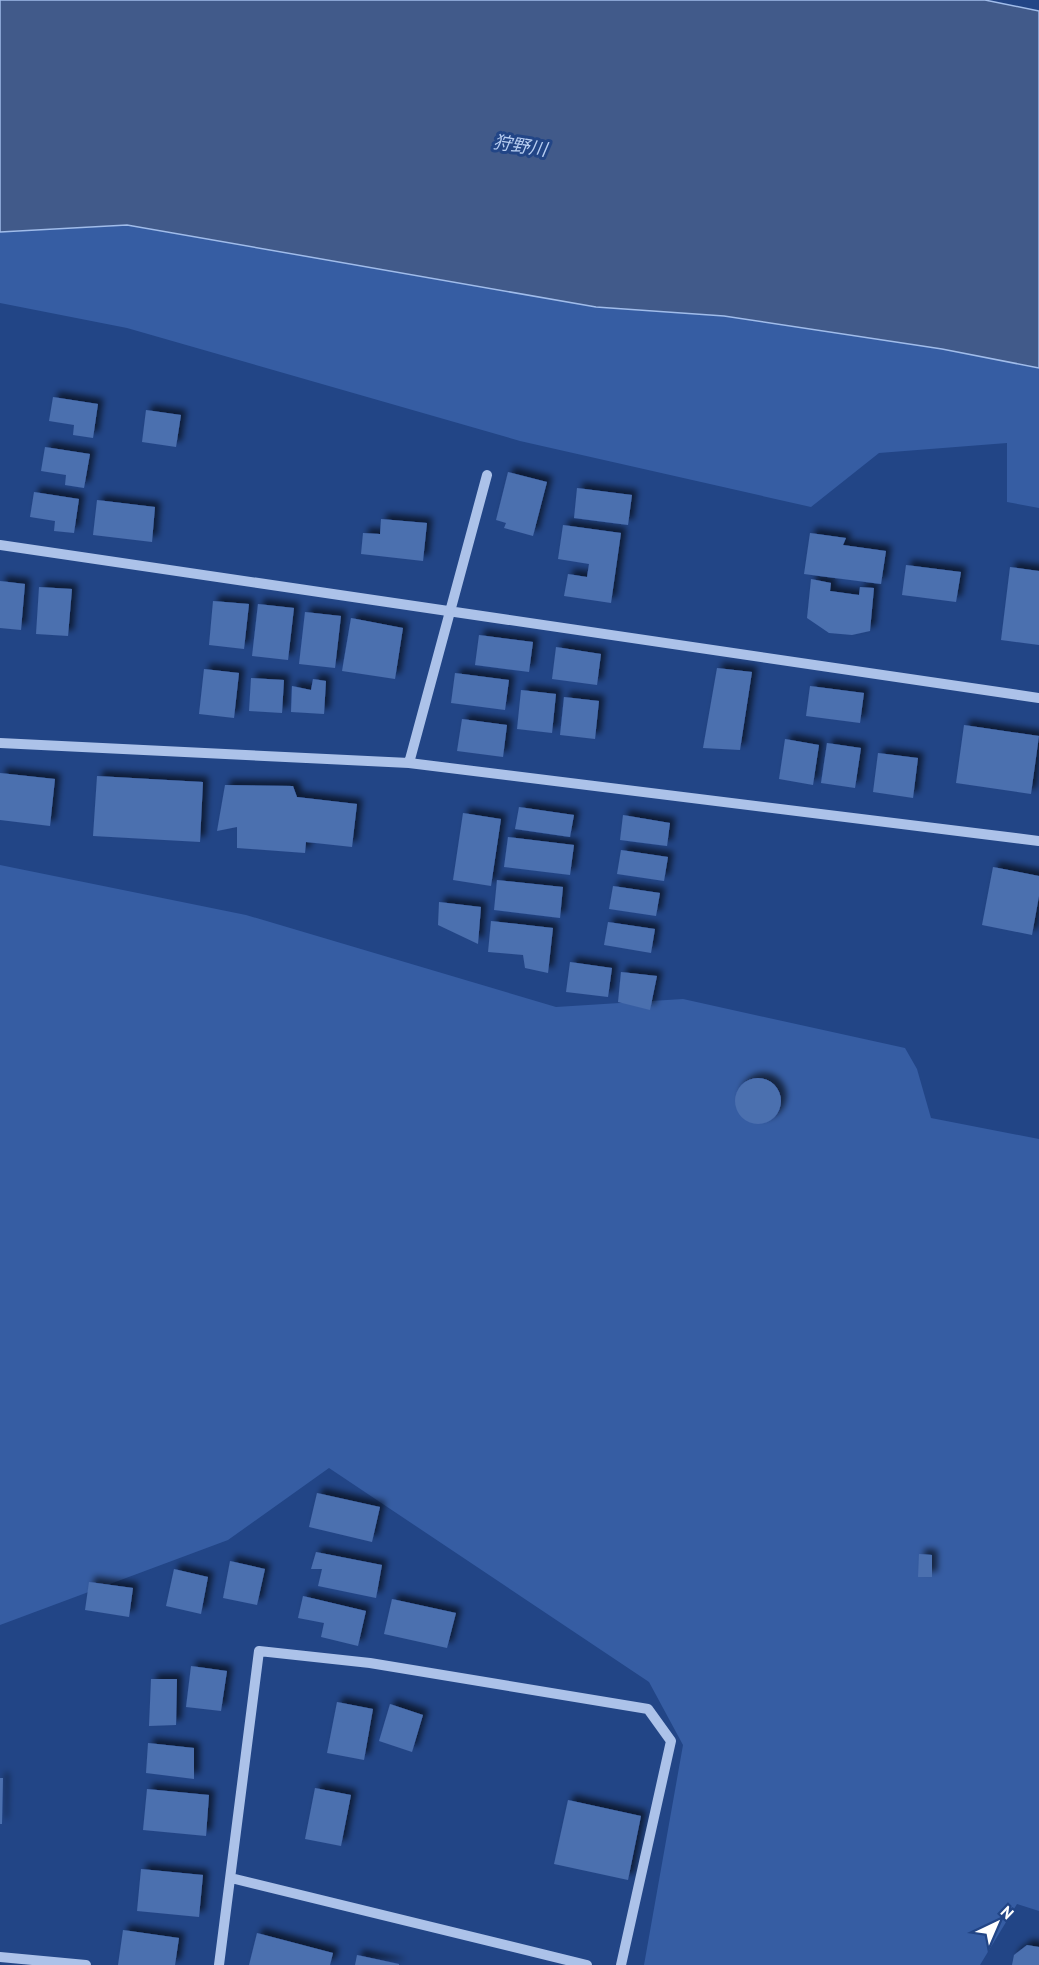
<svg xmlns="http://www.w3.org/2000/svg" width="1039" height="1965" font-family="'PT Sans','Noto Sans JP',sans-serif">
  <defs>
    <filter id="shadow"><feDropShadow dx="5.5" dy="-5.5" stdDeviation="3" flood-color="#0009"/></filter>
  </defs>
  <rect width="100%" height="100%" fill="#224586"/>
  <!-- green -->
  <path fill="#365da3" d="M127,225L596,307L724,316L942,349L1039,368V508L1007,502V443L879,453L811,507L520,441L127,328L0,303V232Z
    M0,865L246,915L556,1007L683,999L905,1048L917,1069L931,1118L1039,1139V1911L1017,1904L980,1965H644L683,1745L649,1682L329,1468L228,1540L0,1625Z"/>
  <!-- water -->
  <path fill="#415a8a" stroke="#a0bcea" stroke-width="1.5" d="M0,0H985L1039,11V368L942,349L724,316L596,307L127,225L0,232Z"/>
  <!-- building -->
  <path fill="#4b6faf" filter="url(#shadow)" d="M53,397L98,404L93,438L73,435L74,425L49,421Z
    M146,410L181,415L176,447L142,442Z
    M45,447L90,454L84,488L65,485L66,475L41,471Z
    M508,472L547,482L533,536L504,528L506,523L496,520Z
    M577,488L632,495L628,525L574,518Z
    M34,492L79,499L74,533L54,531L55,521L30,517Z
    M97,500L155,507L152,542L93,535Z
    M381,519L427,523L423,561L361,554L363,533L380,534Z
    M563,525L621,533L611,603L564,596L568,574L587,577L589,564L558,559Z
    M810,533L846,538L843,545L886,551L881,584L804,574Z
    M906,565L961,572L956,602L902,595Z
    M1010,567L1039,571V645L1001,640Z
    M811,579L831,583L830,591L859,595L860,587L874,588L870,631L852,635L829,633L807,618Z
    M0,581L25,584L21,630L0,628Z
    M39,587L72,589L68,636L36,634Z
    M213,601L249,604L244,649L209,645Z
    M258,604L294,608L288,660L252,656Z
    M305,612L341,616L335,668L299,664Z
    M351,618L403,628L395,679L342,671Z
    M479,635L533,642L529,672L475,665Z
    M556,647L601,654L597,685L552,679Z
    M717,668L752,672L740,750L703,748Z
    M204,669L239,673L234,718L199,714Z
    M455,673L509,680L505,710L451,703Z
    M251,678L284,680L282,713L249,711Z
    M313,679L326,681L324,714L291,712L292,686L311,690Z
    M810,686L864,693L860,723L806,716Z
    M521,690L556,694L552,733L517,729Z
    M564,697L599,701L595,739L560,735Z
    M462,719L507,725L503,757L457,751Z
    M964,725L1039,736L1031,794L956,783Z
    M785,739L819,745L813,785L779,779Z
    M827,743L861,748L855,788L821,783Z
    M878,753L918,758L913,798L873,792Z
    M0,773L55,779L50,826L0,820Z
    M97,776L203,782L200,842L93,836Z
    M225,785L293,786L297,797L357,804L352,847L306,842L305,853L237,848V827L217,831Z
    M519,807L574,815L570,837L515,829Z
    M463,813L501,819L491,886L453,880Z
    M623,815L670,823L667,846L620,840Z
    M508,837L574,845L570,875L504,867Z
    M621,850L668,857L664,881L617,874Z
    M993,867L1039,876V896L1032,935L982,925Z
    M497,880L563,887L560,918L494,910Z
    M613,886L660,893L656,916L609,909Z
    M439,902L481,907L478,944L438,925Z
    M491,921L553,928L548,973L525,968L523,955L488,952Z
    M608,922L655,929L651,953L604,945Z
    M570,962L612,968L608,997L566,992Z
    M621,972L657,976L650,1010L618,1002Z
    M735 1101a23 23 0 1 1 46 0a23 23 0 1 1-46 0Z
    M317,1493L380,1507L372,1542L309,1527Z
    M316,1552L382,1565L376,1598L318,1586L322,1569H311Z
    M919,1554L932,1555V1577H918Z
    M230,1561L265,1569L257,1605L223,1598Z
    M174,1569L208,1577L201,1614L166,1606Z
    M89,1582L133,1588L129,1617L85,1610Z
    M303,1596L366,1611L358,1646L321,1637L324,1623L298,1618Z
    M392,1599L456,1613L447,1648L384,1634Z
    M191,1666L227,1671L221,1711L186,1707Z
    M151,1679H177L176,1725L149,1726Z
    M337,1702L373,1709L364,1760L327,1753Z
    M390,1704L423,1715L412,1752L379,1741Z
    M148,1743L194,1748V1779L146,1773Z
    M0,1778H3L2,1824H0Z
    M315,1788L351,1795L341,1846L305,1839Z
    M147,1789L209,1795L206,1836L143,1830Z
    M568,1800L641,1816L628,1880L554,1864Z
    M141,1869L203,1875L199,1917L137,1911Z
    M123,1930L179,1938L175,1965H118Z
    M257,1933L333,1953L330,1965H249Z
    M1027,1945L1039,1947V1965H1012L1014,1955Z
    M357,1955L399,1964V1965H355Z"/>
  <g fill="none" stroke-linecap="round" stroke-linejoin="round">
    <!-- minor -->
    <path stroke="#acc2e9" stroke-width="10" d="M0,545L1039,698
      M0,743L409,763L1039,841
      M409,763L487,475
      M231,1878L587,1965
      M0,1957L86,1965
      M219,1965L259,1651L370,1663L648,1709L671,1741L621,1965"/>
  </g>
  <g text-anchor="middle" stroke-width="6" stroke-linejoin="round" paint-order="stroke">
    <!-- water labels -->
    <g font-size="18" font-style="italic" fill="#b7cdf1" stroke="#224586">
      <text transform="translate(520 146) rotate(9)" y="6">狩野川</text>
    </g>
  </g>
  <!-- north arrow -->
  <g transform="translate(997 1923) rotate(44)" stroke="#224586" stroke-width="4.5" paint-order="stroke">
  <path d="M0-4.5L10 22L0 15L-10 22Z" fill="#ffffff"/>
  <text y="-9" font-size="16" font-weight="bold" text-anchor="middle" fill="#ffffff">N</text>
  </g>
</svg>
